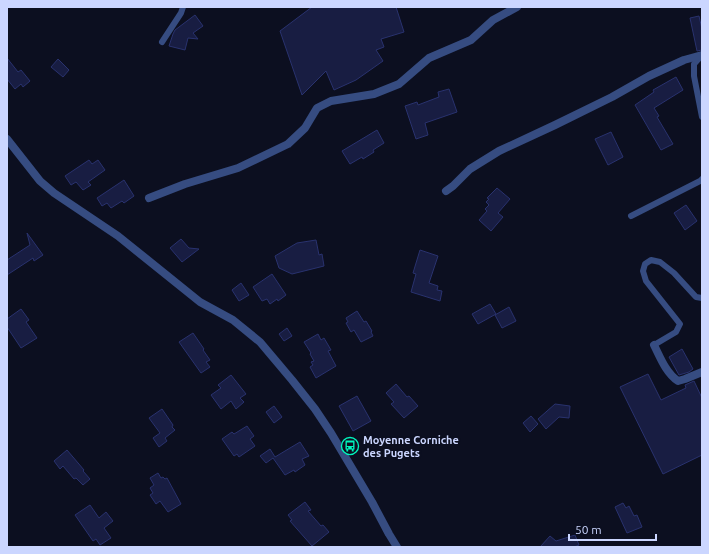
<svg xmlns="http://www.w3.org/2000/svg" width="709" height="554" font-family="Ubuntu,sans-serif">
  <rect width="100%" height="100%" fill="#0c0f20"/>
  <!-- building -->
  <path fill="#181d42" stroke="#29326e" d="M312,7H396L404,32L381,39L384,47L376,50L383,61L356,80L334,90L326,71L302,95L280,31Z
    M195,15L203,26L193,33L198,39L188,38L185,50L169,46L173,34L175,30Z
    M699,16L702,29V50L697,51L690,18Z
    M7,58L18,72L21,70L30,81L23,87L21,84L15,89L7,79Z
    M58,59L69,70L63,77L51,67Z
    M676,77L683,90L654,108L659,116L657,117L673,144L661,150L635,105L654,92L653,90Z
    M449,89L457,112L425,123L428,135L416,139L405,106L417,102L418,105L439,97L438,92Z
    M377,130L384,143L373,150L374,152L363,159L362,157L350,164L342,151Z
    M611,132L623,157L608,165L595,139Z
    M89,160L92,164L98,160L105,170L88,182L91,185L83,190L76,182L71,185L65,176Z
    M124,180L134,196L124,203L122,201L111,208L107,203L102,206L97,198Z
    M497,188L510,199L498,213L503,217L491,231L479,220L487,211L485,209L489,205L486,202L489,199L487,198Z
    M686,205L697,221L685,230L674,213Z
    M27,233L43,255L34,261L33,258L7,275V260L30,245Z
    M181,239L189,248L199,249L182,262L170,248Z
    M316,240L319,255L322,254L324,266L292,274L279,268L275,256L297,243Z
    M420,250L438,256L429,283L438,286L437,290L442,291L440,301L411,292L416,274L413,273Z
    M272,274L286,295L278,301L277,299L270,304L267,299L262,301L253,287Z
    M241,283L249,295L239,301L232,290Z
    M490,304L496,314L478,324L472,314Z
    M509,307L516,321L502,328L495,315Z
    M21,309L29,320L26,322L37,338L21,348L7,327V319Z
    M357,311L364,322L366,321L372,331L371,332L373,336L361,342L354,330L351,332L346,323L348,322L346,318Z
    M287,328L292,336L284,341L279,334Z
    M193,333L204,349L203,350L210,360L206,362L210,367L201,373L179,342Z
    M318,334L321,340L324,338L331,350L328,351L336,366L316,378L310,367L313,365L311,362L314,361L310,354L311,353L304,342Z
    M682,349L693,369L689,372L679,375L669,357Z
    M648,374L661,400L686,388L685,385L694,381L702,398V455L663,474L620,387Z
    M231,375L246,394L240,398L244,402L236,409L231,401L221,409L211,395L221,388L218,385Z
    M396,384L407,397L409,396L418,406L404,418L391,404L394,402L386,393Z
    M357,396L371,421L353,431L339,406Z
    M555,404L570,406L569,418L559,417L546,429L538,419Z
    M274,406L282,417L274,423L266,412Z
    M162,409L173,425L172,427L175,430L165,438L167,441L159,447L153,438L160,433L149,418Z
    M531,416L538,424L530,432L523,423Z
    M247,426L254,436L250,439L255,446L239,457L237,454L234,456L222,439L232,432L234,434Z
    M300,442L309,456L302,459L305,465L295,472L294,470L285,475L273,458L266,463L260,456L270,449L275,457Z
    M67,450L84,470L83,471L90,479L83,485L76,478L74,479L63,466L60,469L54,461Z
    M158,473L161,478L163,477L165,479L167,478L181,504L168,512L160,501L156,504L150,495L153,493L150,488L154,485L150,478Z
    M305,502L311,510L308,511L321,526L323,525L329,532L312,546L290,521L292,520L288,515Z
    M623,503L626,508L629,506L634,516L637,515L642,527L627,533L615,507Z
    M90,505L99,518L106,512L113,521L104,528L111,538L100,545L96,539L93,541L75,515Z
    M575,535L579,545L574,547H540L550,536L556,541Z"/>
  <g fill="none" stroke-linecap="round" stroke-linejoin="round">
    <!-- service -->
    <path stroke="#364c81" stroke-width="6" d="M162,42L181,13L183,7
      M702,55L694,64V76L702,117
      M631,216L700,181L702,179
      M654,345L676,332L680,324L646,281L643,271L645,264L651,260L660,262L674,273L696,297L702,298"/>
    <!-- minor -->
    <path stroke="#364c81" stroke-width="8" d="M446,191L453,186L470,169L499,151L555,125L612,97L649,76L684,60L702,55
      M149,198L185,184L238,168L288,144L305,128L317,108L331,101L374,94L399,84L429,58L471,40L493,20L517,7
      M654,345C660,357 666,373 678,381L685,379L702,372"/>
    <!-- tertiary -->
    <path stroke="#364c81" stroke-width="8" d="M7,139L40,181L54,193L118,236L200,302L233,320L260,342L292,380L315,409L331,433L372,502L389,534L397,547"/>
  </g>
  <!-- icons -->
  <defs>
    <g id="bus-ring" transform="scale(0.9)"><circle r="9.5" fill="#0c0f20" stroke="#00f6bd" stroke-width="1.5"/><path d="M-5-6H5V4H4V6H2V4H-2V6H-4V4H-5ZM-3.5-4V0h7V-4ZM-3.5 1.2v1.5H-2V1.2ZM2 1.2v1.5H3.5V1.2Z" fill="#00f6bd"/></g>
  </defs>
  <g fill-rule="evenodd">
    <use href="#bus-ring" x="350" y="446"/>
  </g>
  <g text-anchor="middle" stroke-width="4" stroke-linejoin="round" paint-order="stroke">
    <!-- poi labels -->
    <g font-size="11" font-weight="bold" fill="#cbd6ff" stroke="#0c0f20" text-anchor="start">
      <text x="363" y="444">Moyenne Corniche<tspan x="363" dy="13">des Pugets</tspan></text>
    </g>
  </g>
  <!-- border -->
  <rect width="709" height="554" fill="none" stroke="#cbd6ff" stroke-width="16"/>
  <!-- scale -->
  <path d="M569 534v6h87v-6" fill="none" stroke="#cbd6ff" stroke-width="2"/>
  <text x="575" y="534" font-size="12" fill="#cbd6ff" stroke="#0c0f20" stroke-width="3" paint-order="stroke">50 m</text>
</svg>
